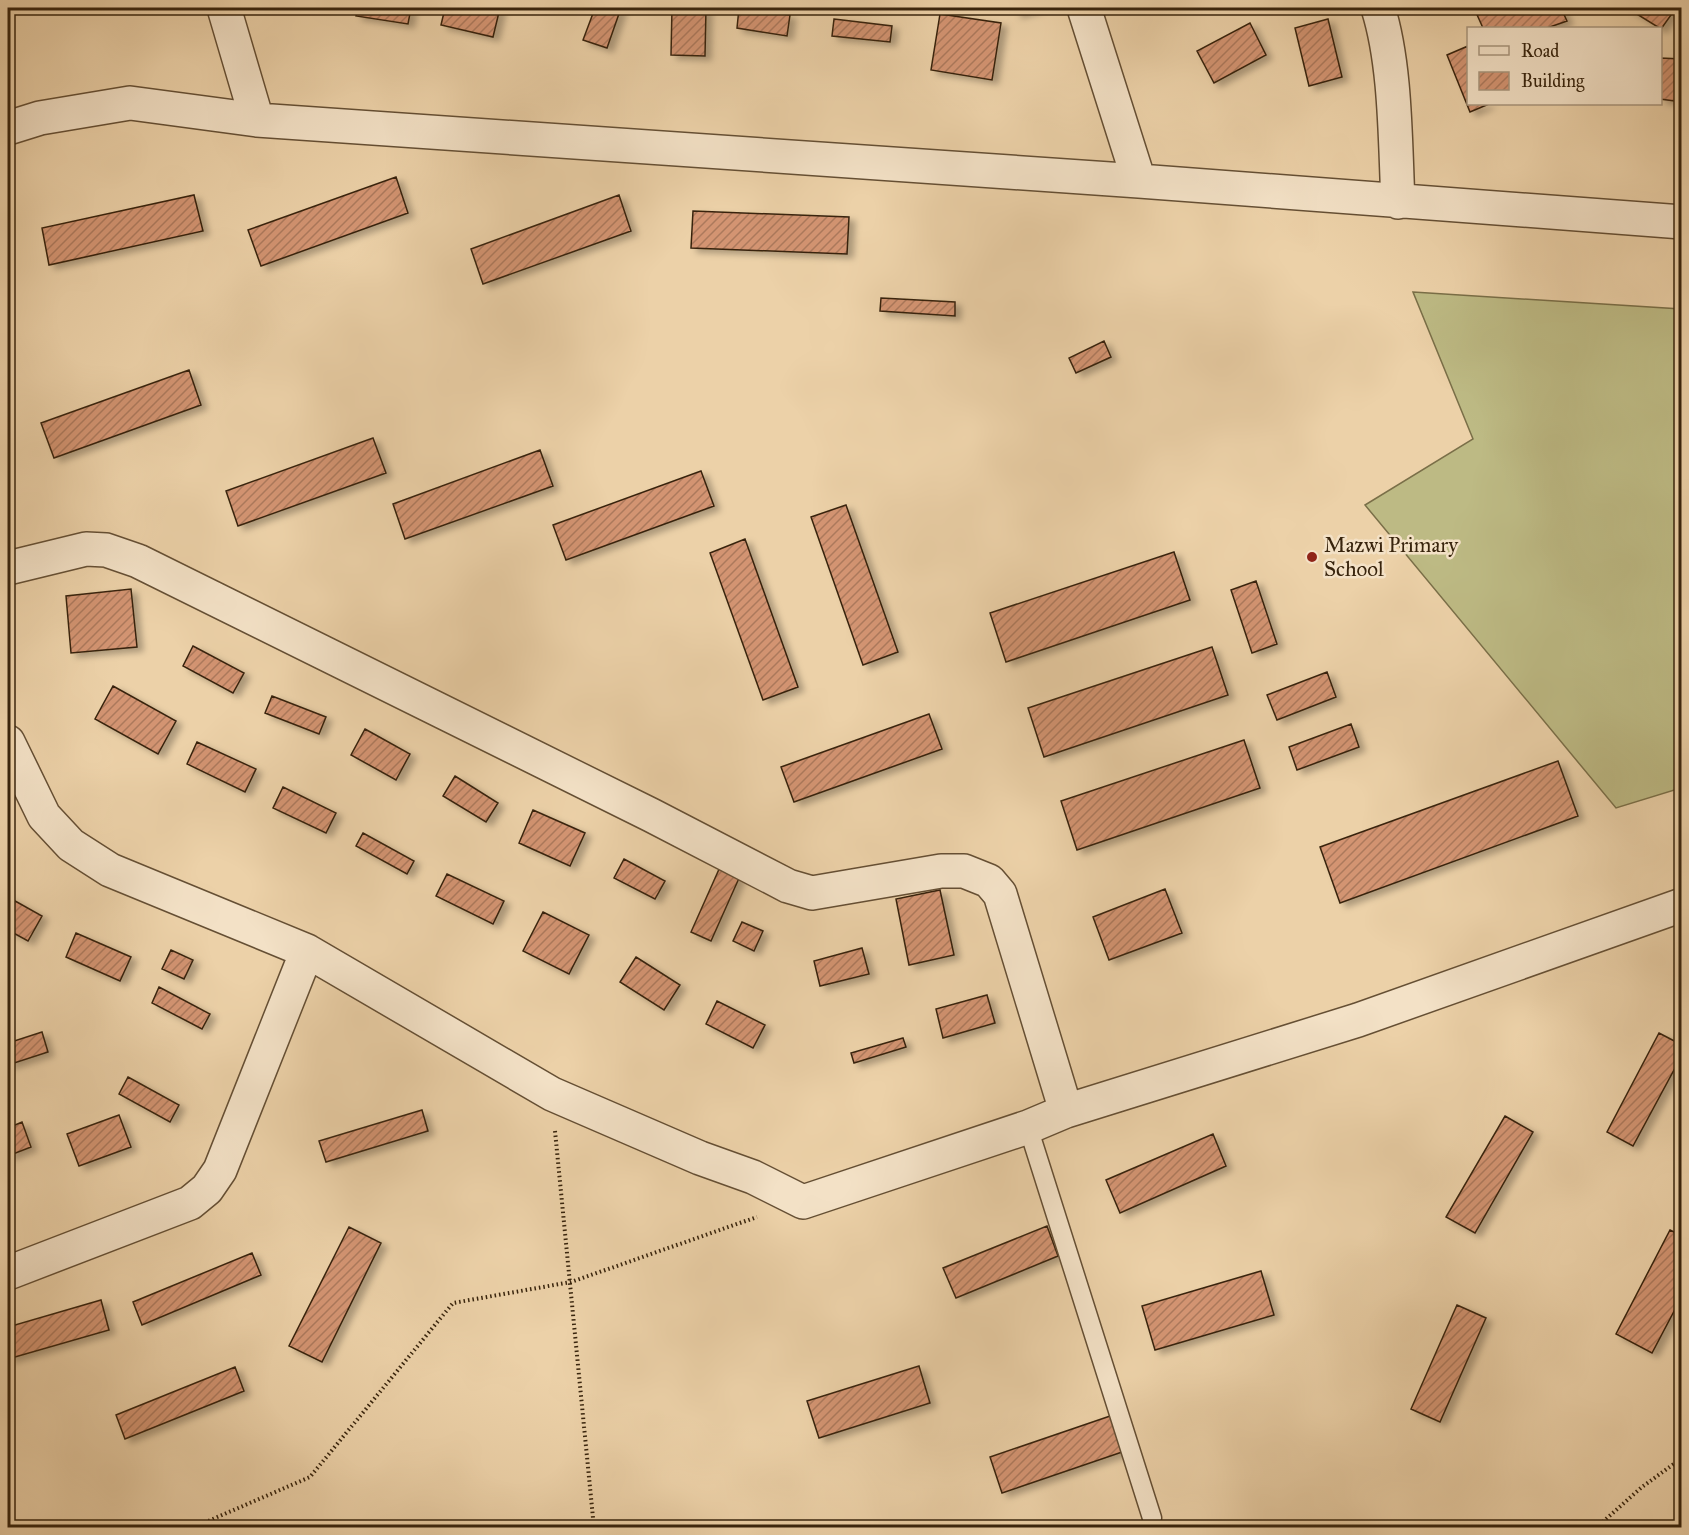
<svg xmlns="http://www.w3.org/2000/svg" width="1689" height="1535" font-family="'IM FELL Great Primer',serif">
  <defs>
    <pattern id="building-hatch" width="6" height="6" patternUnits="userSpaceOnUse" patternTransform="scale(1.5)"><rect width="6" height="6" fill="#d39472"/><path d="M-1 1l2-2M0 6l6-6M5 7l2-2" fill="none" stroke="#ac795c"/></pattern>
    <filter id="shadow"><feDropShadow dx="6" dy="4" stdDeviation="3" flood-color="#0004"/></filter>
  </defs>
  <rect width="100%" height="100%" fill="#ecd1a8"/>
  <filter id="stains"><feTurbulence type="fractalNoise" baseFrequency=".00333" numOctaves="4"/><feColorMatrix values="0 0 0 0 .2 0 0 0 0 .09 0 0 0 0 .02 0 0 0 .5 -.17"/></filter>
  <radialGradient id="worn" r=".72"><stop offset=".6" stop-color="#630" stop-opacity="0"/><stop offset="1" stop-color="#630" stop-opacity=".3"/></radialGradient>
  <!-- pitch -->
  <path fill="#bdba84" stroke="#7a6f48" stroke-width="1.5" d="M1413,292L1681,309V788L1616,808L1365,505L1473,439Z"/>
  <!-- building -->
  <path fill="url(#building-hatch)" stroke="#38240d" stroke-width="1.5" filter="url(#shadow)" d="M358,8H411L408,24L356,16Z
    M445,8H500L493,37L441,25Z
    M595,8H621L607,48L583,40Z
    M672,8H706L705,56L671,55Z
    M739,8L790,15L787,36L737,28Z
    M1015,8H1037L1016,14Z
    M1474,8H1561L1567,21L1547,28H1483Z
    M1627,8H1676L1661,29Z
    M940,14L1001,23L992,80L931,70Z
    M834,19L892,26L890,42L832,36Z
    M1328,19L1342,77L1309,86L1295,28Z
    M1250,23L1266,55L1214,83L1197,51Z
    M1468,46V104H1489L1470,112L1447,55Z
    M1660,58L1682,59V102L1660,99Z
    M396,177L408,213L261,266L248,230Z
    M194,195L203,231L49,265L42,228Z
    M619,195L631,231L483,284L471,249Z
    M693,211L849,217L847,254L691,248Z
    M881,298L955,302V316L880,311Z
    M1104,341L1111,357L1076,373L1069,358Z
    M189,370L201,405L54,458L41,423Z
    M373,438L386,473L238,526L226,491Z
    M540,450L553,486L405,539L393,504Z
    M701,471L714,506L566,560L553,525Z
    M846,505L898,652L863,665L811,517Z
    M745,539L798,687L763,700L710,553Z
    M1174,552L1190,600L1006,662L990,613Z
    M1256,581L1277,644L1252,653L1231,590Z
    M131,589L137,647L71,653L66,596Z
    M193,646L244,673L233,693L183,666Z
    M1212,647L1228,695L1044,757L1028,708Z
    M1327,672L1336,697L1277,720L1267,695Z
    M113,686L176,721L158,754L95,719Z
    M272,696L326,717L319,734L265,713Z
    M929,714L942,749L794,802L781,767Z
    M1351,724L1359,747L1297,770L1289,747Z
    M365,729L410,754L396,780L351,755Z
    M1244,740L1260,788L1077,850L1061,801Z
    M197,742L256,769L245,792L187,764Z
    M1558,761L1578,816L1340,903L1320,847Z
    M455,776L498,803L486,822L443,796Z
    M283,787L336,813L326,833L273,808Z
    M533,810L585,833L570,866L519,843Z
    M363,833L414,861L407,874L356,846Z
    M624,859L665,881L655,899L614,878Z
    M720,867L740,876L711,941L691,932Z
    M447,874L504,901L493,924L436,896Z
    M1165,889L1182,933L1109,960L1093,917Z
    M940,890L954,955L909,965L896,899Z
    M8,897L42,916L28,941L8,930Z
    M543,912L589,935L569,974L523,951Z
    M742,922L763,931L754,951L733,941Z
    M76,933L131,957L120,981L66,957Z
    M862,948L869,974L820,986L814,961Z
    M171,950L193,960L184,979L162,969Z
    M636,957L680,985L664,1010L620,982Z
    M159,987L210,1014L202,1029L152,1003Z
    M987,995L995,1023L943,1038L936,1009Z
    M717,1001L765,1025L753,1048L706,1024Z
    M42,1032L48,1052L8,1065V1043Z
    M1659,1033L1682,1045V1055L1633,1146L1607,1132Z
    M903,1038L906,1047L854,1063L851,1053Z
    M128,1077L179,1105L170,1122L119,1094Z
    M422,1110L428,1131L326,1162L319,1141Z
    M119,1115L131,1147L79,1166L67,1134Z
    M1505,1116L1533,1132L1475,1233L1446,1217Z
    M22,1122L31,1147L8,1156V1128Z
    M1213,1134L1226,1166L1120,1213L1106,1180Z
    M1047,1226L1058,1256L956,1298L943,1268Z
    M349,1227L381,1243L322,1362L289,1346Z
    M1670,1230L1682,1236V1296L1652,1353L1616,1334Z
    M252,1253L261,1275L142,1325L133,1302Z
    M1261,1271L1274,1315L1155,1350L1142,1306Z
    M101,1300L109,1330L8,1359V1327Z
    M1457,1305L1486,1318L1440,1422L1411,1409Z
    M919,1366L930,1403L819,1438L807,1401Z
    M235,1367L244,1391L125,1439L116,1415Z
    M1116,1414L1128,1450L1002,1493L990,1457Z"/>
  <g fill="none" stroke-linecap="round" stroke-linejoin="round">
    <!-- service casing -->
    <g stroke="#654f34" stroke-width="21">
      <path id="service" d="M1028,1127L1152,1518"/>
    </g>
    <!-- minor casing -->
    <g stroke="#654f34" stroke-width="36">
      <path id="minor" d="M224,8L257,120
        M1084,8L1139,181
        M1378,8C1396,65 1395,141 1398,202
        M8,128L40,118L130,103L257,120L1139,181L1682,222
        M8,568L86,549L106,550L138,561L651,815L788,886L812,893L941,871H964L989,881L1000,894L1066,1111
        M8,742L44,816L71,845L110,870L307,951L552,1094L700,1158L753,1177L803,1202L1028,1127L1066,1111L1358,1020L1682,905
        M8,1273L190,1203L207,1189L220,1170L307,951"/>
    </g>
    <!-- path -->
    <path stroke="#38240d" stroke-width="4" stroke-dasharray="1.5 3" stroke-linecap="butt" d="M555,1131L594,1528
      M192,1528L310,1477L453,1303L571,1282L757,1217
      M1596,1528L1642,1487L1682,1458"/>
    <!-- service -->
    <use href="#service" stroke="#f3e1c6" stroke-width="18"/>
    <!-- minor -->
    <use href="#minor" stroke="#f3e1c6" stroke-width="33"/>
  </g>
  <!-- markers -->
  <circle fill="#8f2418" stroke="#f3e1c6" stroke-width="2" cx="1312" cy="557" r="6"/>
  <g text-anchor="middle" stroke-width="5" stroke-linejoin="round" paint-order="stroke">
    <!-- poi labels -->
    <g font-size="21" fill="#38240d" stroke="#f3e1c6" text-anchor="start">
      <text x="1324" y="552">Mazwi Primary<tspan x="1324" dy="24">School</tspan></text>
    </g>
  </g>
  <!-- margin -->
  <rect width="1689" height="1535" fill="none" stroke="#ecd1a8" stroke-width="30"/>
  <rect x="9" y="9" width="1671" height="1517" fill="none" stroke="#38240d" stroke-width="3"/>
  <rect x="15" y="15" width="1659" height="1505" fill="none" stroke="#38240d" stroke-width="1.5"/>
  <!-- legend -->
  <rect x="1467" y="27" width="195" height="78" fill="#f3e1c6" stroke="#a8957c" stroke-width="1.5"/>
  <rect x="1479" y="46" width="30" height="9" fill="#f3e1c6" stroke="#a8957c" stroke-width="1.5"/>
  <text x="1521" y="57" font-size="18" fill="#38240d">Road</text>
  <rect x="1479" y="72" width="30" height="18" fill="url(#building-hatch)" stroke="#a8957c" stroke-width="1.5"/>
  <text x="1521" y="87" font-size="18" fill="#38240d">Building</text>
  <rect width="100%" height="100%" filter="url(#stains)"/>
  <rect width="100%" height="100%" fill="url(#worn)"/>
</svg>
